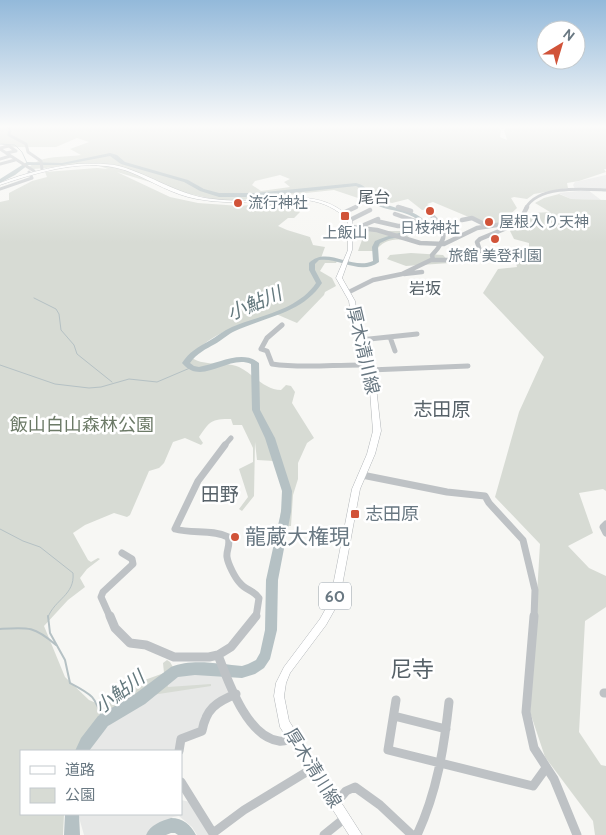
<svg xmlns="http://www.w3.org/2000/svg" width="606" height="835" font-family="Cabin,'Noto Sans JP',sans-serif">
  <rect width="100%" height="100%" fill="#f7f7f4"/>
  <!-- built -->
  <path fill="#e7e8e7" d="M606,175V189H575L573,185L575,182Z
    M588,190L601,200L571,199L558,193Z
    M184,671L219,672L225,676L231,691L210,704L201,717L200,729L198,731L177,738V751H89L93,742L117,717L164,686L178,673Z
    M181,800L190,802L211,835H197L192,827L179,816L173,817L146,835H84L78,814H181Z"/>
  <!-- green -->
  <path fill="#d7dbd4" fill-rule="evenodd" d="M0,126H520L498,127L501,130L500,137L507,140L504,130C525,122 581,126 606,126V169H604L606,172L579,181L567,183L568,188L534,194L527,199L514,197L511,198L517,208L500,224L483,223L433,202L427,204L434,208L422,210L408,199L392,203L384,201L373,203L334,190L241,200H217L186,193L117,172L170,197L198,203L240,206L277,202L286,208L299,210L300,212L294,218H288L278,226L287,230L310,237L313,245L325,247L321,258L337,261L336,263H325L320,271L332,278L336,286L325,292L324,295L297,323L276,314C248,325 209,330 192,358C206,367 225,361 239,367C253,374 265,390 281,390L286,385L291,386L295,392L292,403L314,438L307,443L298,463V479L293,495L291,526H279L281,510L286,504L279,458L274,461L257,460L255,442L254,496L242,511L239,509L248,497L239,469L253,462V448L242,425H233L231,419C211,419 210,421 199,437L203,443L201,445L185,438L173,442L164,463L159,468L149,471L130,515L127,517L114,513L85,525L73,533L88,560L91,562L98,558L100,559L87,569L80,578L85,587L68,600L44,626L65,677L89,700L103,706L128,686L164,673L163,663L167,660L170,662L173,667L165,679L168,687L211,684V686L139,697L109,722L87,744L84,751H21V814H64L63,835H0V202L9,200V193L32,181L47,177L45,172L97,168L108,169C84,159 59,168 33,169L29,167C44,154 63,158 81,155L70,149L89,142L77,138L56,147H6L0,143ZM280,175L290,179L284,182L290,187L261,191L252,185L255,181Z
    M559,194L571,199L606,200V491L603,489L579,493L593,533L568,546L589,568L606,576V607L585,621L579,732L601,765L606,766V835H595L593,821L545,757L530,712L540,544L495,497L519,412L544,357L483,293L498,269L517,267L514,253L529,248V243L514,239L510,231C516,222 527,220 533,213L550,212L535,203L544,198Z
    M362,231H404L410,239C395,240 384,238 376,251H358L362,240Z
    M411,253L443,255L450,263L406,266L387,259L390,255Z"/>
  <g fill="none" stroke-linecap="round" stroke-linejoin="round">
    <!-- stream-far1 -->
    <path stroke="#b5c1c4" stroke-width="1" d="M0,144L15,145L22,152L27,163
      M34,298L56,309L59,314L61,330L74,345L77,354L112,382
      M0,365L55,384L89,388L101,387L129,379L157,382L190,368
      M0,529L23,541L40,547L73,573C75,595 55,599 48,617"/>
    <!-- stream -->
    <path stroke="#b5c1c4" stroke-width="2" d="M48,616L50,633L65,660L70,683C93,695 95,696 103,721
      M0,629C28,627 34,626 56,645"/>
    <!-- river -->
    <path fill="#b5c1c4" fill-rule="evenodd" d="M110,153L117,155L125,162L188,180L204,189L219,193H255L356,183C370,186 368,197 380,202C396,210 414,208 427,223L425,228L410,235L389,239L380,243L378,247L379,262C360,276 340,257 319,260L315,264V270L322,283C303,313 265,317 235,331C228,334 222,340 215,344C206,349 197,353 190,363L194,366L199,367C218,364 242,349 259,363L260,410L275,438L292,491L291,512L278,580L277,630L270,659L264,668L255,674L242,678L195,675L178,677L145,704L108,726L89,751H75L81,738L98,716L135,694L171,667C192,658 220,664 242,666L248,664L256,660L260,653L265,630L266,580L281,512L282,491L265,438L252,410L251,364C228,354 202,387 182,363C189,352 198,347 209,341C216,337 223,331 232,327C259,316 298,310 316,283L309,270V263C327,245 352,271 373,261L372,247L375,241C390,234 405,233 420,226L421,223C409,210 391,212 376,205C367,200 365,189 356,186L255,197H219L200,191L184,182L121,164L110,156L62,165H28L15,175L0,183V179L27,162L62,163Z
      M65,814H79L80,835H64Z
      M171,818C183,818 191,825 196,835H178L175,833H171L166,835H146C150,825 161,821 171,818Z"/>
    <!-- major casing -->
    <g stroke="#b2b6b9" stroke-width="1">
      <path id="major" d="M77,164C91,164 106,163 119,166C152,175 179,196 213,199C228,201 244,201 259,200C294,197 326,192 352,220V250L342,278L355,301L359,328L375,378L381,431L375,454L360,489L339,602L326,625L290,673L286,683L284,696L289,721L362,835H349L280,727L274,696L276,683L284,667L320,619L330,601L352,489L367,454L373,431L369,378L353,328L349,301L336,278L348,250V220C335,208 325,203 307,200C270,199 234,206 197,199C173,195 152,181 130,172C89,156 39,172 0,185V183C25,173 50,167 77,164Z"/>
    </g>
    <!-- minor-far4 -->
    <path stroke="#bec2c5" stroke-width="3" d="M7,126L10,129L9,135L26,144L28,152L41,161L42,169
      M0,148L9,146L16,151L6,153
      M0,149L34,171
      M0,159L10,156
      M0,164L15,160
      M0,189L32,178L29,172
      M398,207L403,208
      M353,208L356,207
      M526,208C538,185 584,189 606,190"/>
    <!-- minor-far3 -->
    <path stroke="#bec2c5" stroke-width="4.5" d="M398,207L411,211
      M343,213L356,207
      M430,213C433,218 438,221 441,225C448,236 439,248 432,255L433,260
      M350,220L370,210
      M462,220L472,218L488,226
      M376,221L398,226H414L415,221L395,214
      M351,227L377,230L420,243L444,244L477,228L516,222L522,217L527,207
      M363,228L364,225L378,219
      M404,274L422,272
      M347,293L373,280L402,274L431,260H455L480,251L477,242L480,239L509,227"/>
    <!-- minor-far2 -->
    <path stroke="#bec2c5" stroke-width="5" d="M282,325L267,338L261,349L267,351L272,364C304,369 337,364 369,365
      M390,337L395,351
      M360,340L417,334
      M370,370L468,366
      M224,446L231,438"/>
    <!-- minor-far1 -->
    <path stroke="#bec2c5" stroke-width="7" d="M225,445L198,481L175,529C192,534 212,529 228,537C231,545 226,550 227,557C228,564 235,578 240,583C245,590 254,590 259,598L256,617
      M362,475L447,492L485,496L489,503L523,540L535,590L534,617
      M606,524L603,527L606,533
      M110,617L101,597L103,592L133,564L132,559L122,553"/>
    <!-- minor -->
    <path stroke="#bec2c5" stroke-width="9" d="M110,616L115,628L130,643L146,645L174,657H209L218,655L231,647L256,616
      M534,616L526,712L534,748L554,779L577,835
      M218,655C228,681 247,737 279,741C284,742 289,739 294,738
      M604,693H606
      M396,700L388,750L533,786L546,768
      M394,716L446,729
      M179,751L181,739L202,731C206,709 216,702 236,694
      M181,782L214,835
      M336,803L346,791L355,787L380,805L412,835
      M213,833L244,810L313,768
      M324,835L345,818
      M417,835C437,792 444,748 449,702"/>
    <!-- major -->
    <use href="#major" fill="#fff" fill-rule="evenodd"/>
  </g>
  <!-- sky -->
  <linearGradient id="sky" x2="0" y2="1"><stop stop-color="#93b9da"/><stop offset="0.52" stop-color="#fbfbfa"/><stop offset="1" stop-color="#fbfbfa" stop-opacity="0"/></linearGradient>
  <rect width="606" height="243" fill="url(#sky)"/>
  <!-- markers -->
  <g fill="#d15339" stroke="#fff" stroke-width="2">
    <circle cx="238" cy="203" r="5"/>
    <circle cx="430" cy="211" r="5"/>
    <rect x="340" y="211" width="10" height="10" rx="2.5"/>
    <circle cx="489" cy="222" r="5"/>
    <circle cx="495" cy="239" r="5"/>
    <rect x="350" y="509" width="10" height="10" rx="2.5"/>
    <circle cx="235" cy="537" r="5"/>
  </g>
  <g text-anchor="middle" stroke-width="5" stroke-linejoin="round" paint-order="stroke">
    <!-- far-poi labels -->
    <g font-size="15" fill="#697882" stroke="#fff">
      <text x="248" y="208" text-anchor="start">流行神社</text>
      <text x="499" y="227" text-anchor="start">屋根入り天神</text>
      <text x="430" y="233">日枝神社</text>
      <text x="345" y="238">上飯山</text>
      <text x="495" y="261">旅館 美登利園</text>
    </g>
    <!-- far-neighbourhood labels -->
    <g font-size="16" fill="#566168" stroke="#fff">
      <text x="374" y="203">尾台</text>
      <text x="425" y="294">岩坂</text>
    </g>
    <!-- shield labels -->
    <rect fill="#fff" stroke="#96a0a8" stroke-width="1" x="319" y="582.5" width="32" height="27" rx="4"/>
    <g font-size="16" font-weight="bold" fill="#697882">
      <text x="335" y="602">60</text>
    </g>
    <!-- street labels -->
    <g font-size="18" fill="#697882" stroke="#fff">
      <text transform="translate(363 350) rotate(77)" y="6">厚木清川線</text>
      <text transform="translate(313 768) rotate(58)" y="6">厚木清川線</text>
    </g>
    <!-- park labels -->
    <g font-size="18" fill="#6c7a67" stroke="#fff">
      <text x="82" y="431">飯山白山森林公園</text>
    </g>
    <!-- poi labels -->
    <g font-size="18" fill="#697882" stroke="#fff" text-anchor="start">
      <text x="365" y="520">志田原</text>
    </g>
    <!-- water labels -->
    <g font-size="19" font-style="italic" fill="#64797e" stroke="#fff">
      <text transform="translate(254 303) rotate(-23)" y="7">小鮎川</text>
      <text transform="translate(119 692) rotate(-37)" y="7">小鮎川</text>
    </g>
    <!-- neighbourhood labels -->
    <g font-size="19" fill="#566168" stroke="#fff">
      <text x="442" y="416">志田原</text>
      <text x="220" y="501">田野</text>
    </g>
    <!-- near-poi labels -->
    <g font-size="21" fill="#697882" stroke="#fff" text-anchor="start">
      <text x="245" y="544">龍蔵大権現</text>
    </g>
    <!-- near-neighbourhood labels -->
    <g font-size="22" fill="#566168" stroke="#fff">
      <text x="412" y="677">尼寺</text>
    </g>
  </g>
  <!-- legend -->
  <rect x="20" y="750" width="162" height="65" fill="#ffffff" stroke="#c3c9cd"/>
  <rect x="30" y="766" width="25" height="8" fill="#ffffff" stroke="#c3c9cd"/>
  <text x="65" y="775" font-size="15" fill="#697882">道路</text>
  <rect x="30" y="788" width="25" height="15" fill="#d7dbd4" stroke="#c3c9cd"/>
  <text x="65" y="800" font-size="15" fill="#697882">公園</text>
  <!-- north arrow -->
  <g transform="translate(561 45) rotate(38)"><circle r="24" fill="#ffffff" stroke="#c3c9cd"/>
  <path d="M0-4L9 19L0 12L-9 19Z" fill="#d15339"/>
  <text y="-8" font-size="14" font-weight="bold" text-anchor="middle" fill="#697882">N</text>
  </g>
</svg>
